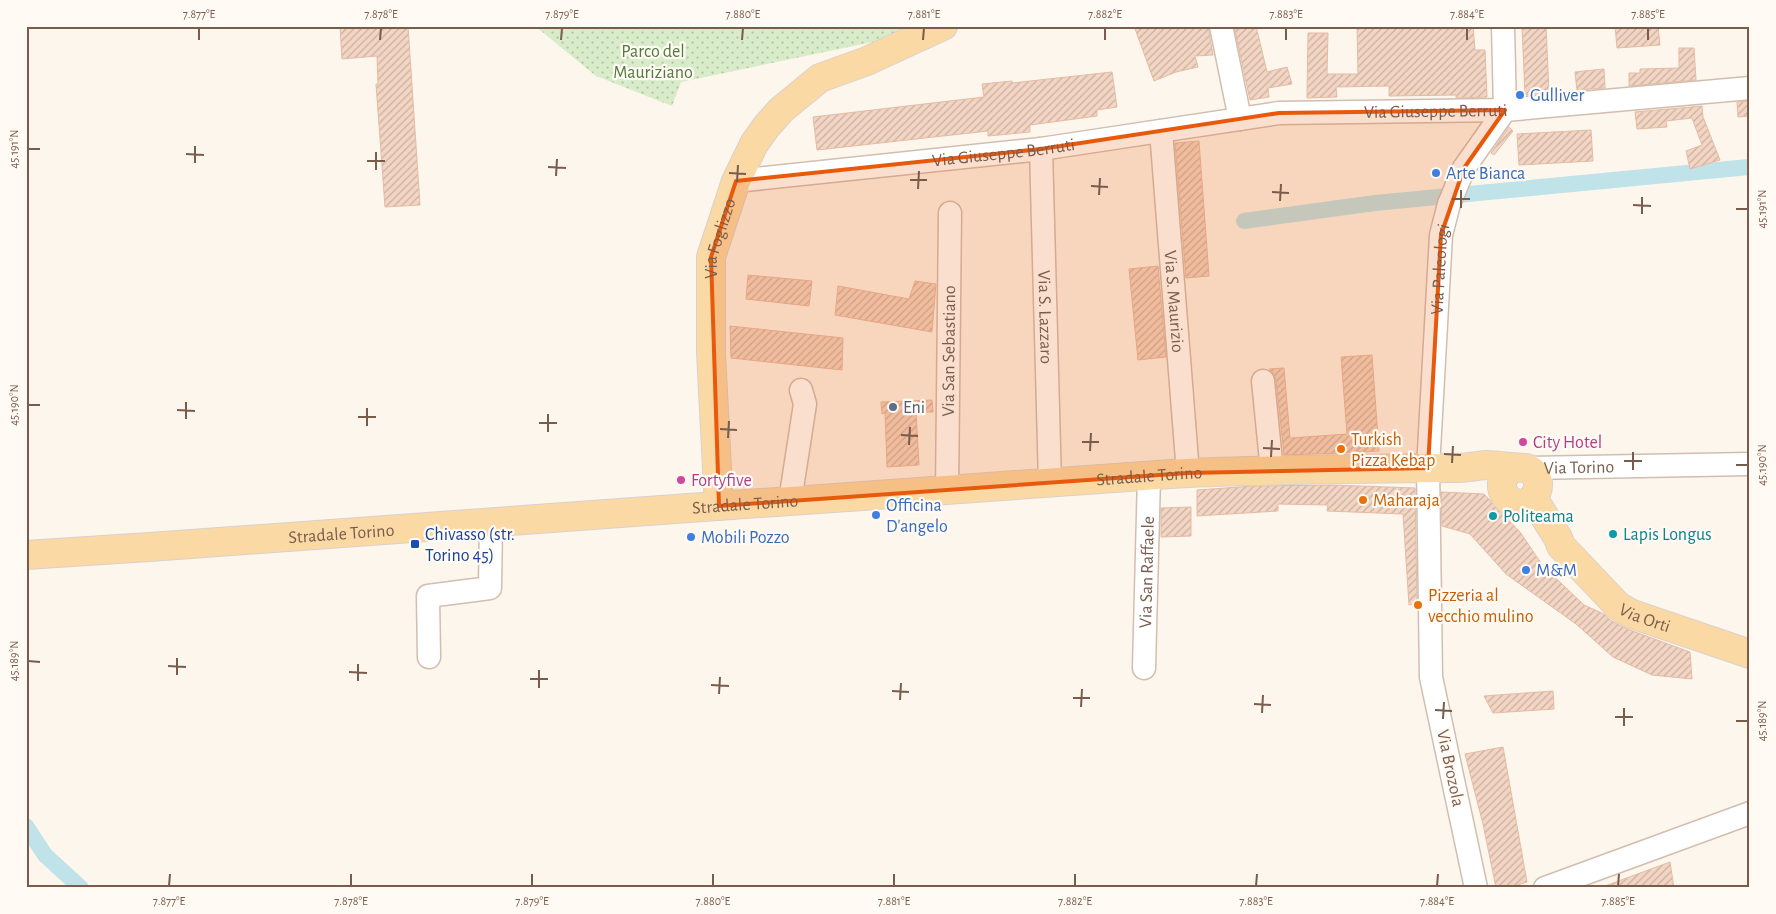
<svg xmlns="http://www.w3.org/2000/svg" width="1776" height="914" font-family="'Alegreya Sans',sans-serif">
  <defs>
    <pattern id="grass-dots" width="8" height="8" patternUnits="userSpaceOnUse" patternTransform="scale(1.25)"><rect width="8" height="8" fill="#d8ecc9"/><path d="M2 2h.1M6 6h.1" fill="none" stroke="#b4c2a5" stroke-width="1.8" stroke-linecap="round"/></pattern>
    <pattern id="building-hatch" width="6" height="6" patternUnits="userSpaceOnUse" patternTransform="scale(1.25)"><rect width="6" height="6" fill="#f3d5c3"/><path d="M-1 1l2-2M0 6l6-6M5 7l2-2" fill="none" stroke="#cab0a1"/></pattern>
  </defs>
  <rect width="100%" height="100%" fill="#fdf6ec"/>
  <!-- grass -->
  <path fill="url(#grass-dots)" d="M535,26H914L887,39L681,82L672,106L596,76Z"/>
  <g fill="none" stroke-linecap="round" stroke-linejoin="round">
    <!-- canal -->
    <path stroke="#bfe3e8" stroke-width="16" d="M1244,221L1375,203L1749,167
      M26,826L45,855L81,888"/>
  </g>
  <!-- building -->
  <path fill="url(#building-hatch)" stroke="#e6bba3" d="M340,26H408L420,205L385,207L376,84H378L377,56L342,59Z
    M1134,26H1208L1213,55L1195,56L1198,67L1176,72L1154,81Z
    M1234,26H1256L1267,72L1287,67L1292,84L1268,88L1269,97L1250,100Z
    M1357,26H1473L1475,50H1485L1487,97L1456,98V95L1389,96V86L1336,87L1337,97L1307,98L1308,33H1328L1327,74H1358Z
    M1522,26H1546L1549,93L1525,95Z
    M1615,26H1658L1660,45L1617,48Z
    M1679,48H1694L1696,80L1629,86V73H1640V69L1679,68Z
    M1604,69L1605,88L1577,90L1575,72Z
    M1112,72L1117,107L1097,110V116L1030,125V132L988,136V131L817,150L813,117L984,97L982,84L1012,81V83Z
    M1750,101V116L1738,117L1737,102Z
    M1702,106L1703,117L1720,160L1690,169L1686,151L1702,145L1692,118L1666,121L1667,127L1637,129L1635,112Z
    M1509,127L1513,131L1494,155L1491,153Z
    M1591,130L1593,161L1519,165L1517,134Z
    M1199,141L1209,276L1186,278L1175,143Z
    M1158,266L1166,357L1138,360L1129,269Z
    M748,275L812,281L809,306L746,299Z
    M915,281L936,284L932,332L835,315L838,286L909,299Z
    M730,326L843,338L842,370L731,358Z
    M1372,355L1379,451L1344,453L1284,455L1276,380L1274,374L1269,369L1284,368L1290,438L1347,434L1341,357Z
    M932,400L933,412H916L919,465L887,467L885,413L882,414L881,402Z
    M1332,485L1415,488L1417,603L1409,605L1403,514L1327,511L1328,505L1278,504V511L1197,516V490L1254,486Z
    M1441,492L1484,494L1520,532L1543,566L1584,605L1604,614L1610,620L1627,629L1690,652L1692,679L1652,675L1613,657L1576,624L1506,574L1470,534L1442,526Z
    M1191,507V536L1161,537V508Z
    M1553,691L1554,709L1493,713L1484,696Z
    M1503,747L1527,882L1508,888H1496L1483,824L1465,754Z
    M1670,862L1674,888H1605V886Z"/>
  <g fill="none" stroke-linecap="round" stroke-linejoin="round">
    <!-- minor casing -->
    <g stroke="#d1beb0" stroke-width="25">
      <g id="minor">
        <path d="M1221,26L1240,119"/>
        <path id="s1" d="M1161,131L1188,473"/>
        <path id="s2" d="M1041,149L1050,483"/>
        <path id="s3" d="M736,181L1041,149L1279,113L1505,110L1750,88"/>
        <path d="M1263,381L1272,471"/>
        <path id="s4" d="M1529,468L1750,464"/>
        <path id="s5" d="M947,490L950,213"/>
        <path d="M790,501L805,404L801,390"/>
        <path d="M429,657L428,596L490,588L491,523"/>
        <path id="s6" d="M1144,668L1149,476"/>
        <path id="s7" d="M1476,888L1431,677L1428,468L1441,235L1449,204L1464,168L1505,110L1503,26"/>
        <path d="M1545,888L1750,813"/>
      </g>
    </g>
    <!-- major casing -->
    <g stroke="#dad1cd" stroke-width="30">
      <g id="major">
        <path id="s8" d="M1533,498L1558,538L1561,546L1618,606L1632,614L1750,654"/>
        <path id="s9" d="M719,506L711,353V257L736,181L754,144L766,127L781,110L820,78L867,61L943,26"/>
        <path id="s10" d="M26,555C252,541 478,523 703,507C859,496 1015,486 1171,474C1211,471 1252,471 1292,470C1346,469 1400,468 1454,468C1465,468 1475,466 1486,465C1494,465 1502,466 1510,467C1512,467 1524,468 1526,468C1540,472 1542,491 1531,500C1511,515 1487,483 1514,467"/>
      </g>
    </g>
    <!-- minor -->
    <use href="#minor" stroke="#fff" stroke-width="22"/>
    <!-- major -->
    <use href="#major" stroke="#fbd9a5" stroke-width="28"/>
  </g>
  <!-- marked area -->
  <path fill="#e8590c" fill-opacity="0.2" stroke="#e8590c" stroke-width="4" stroke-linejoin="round" d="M1505,110L1464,168L1441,235L1428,468L1188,473L719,506L711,257L736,181L1041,149L1279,113Z"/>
  <!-- ticks -->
  <path fill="none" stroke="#7a5c4d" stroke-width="2" d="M199,40V28M380,40L381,28M561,40L562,28M742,40L743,28M923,40L924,28M1105,40V28M1286,40V28M1467,40V28M1648,40V28M28,149H40M186,154L204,155M367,161H385M195,163V146M548,167L566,168M376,170V152M729,173L746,174M556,176L557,159M910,180H927M737,182L738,165M1091,186L1108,187M918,189L919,171M1272,192L1289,193M1099,195L1100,178M1452,199H1470M1280,201L1281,184M1633,205L1651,206M1461,208V190M1736,209H1748M1642,214V197M28,405H40M177,410L195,411M358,417H376M186,419V402M539,423H557M367,426V408M720,429L737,430M548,432V414M901,435L918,436M728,438L729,421M1082,442H1099M909,445L910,427M1263,448L1280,449M1090,451L1091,433M1444,454L1461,455M1271,457L1272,440M1624,461H1642M1452,463L1453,446M1736,465H1748M1633,470V452M28,661L40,662M168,666L186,667M349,672L367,673M177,675V658M530,679H548M358,681V664M711,685L729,686M539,688V670M892,691L909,692M719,694L720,677M1073,698H1090M900,700L901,683M1254,704L1271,705M1081,707L1082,689M1435,710L1452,711M1262,713L1263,695M1615,717H1633M1443,719L1444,702M1736,721H1748M1624,726V708M169,886L170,874M351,886V874M532,886V874M713,886V874M894,886V874M1075,886V874M1256,886L1257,874M1437,886L1438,874M1618,886L1619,874"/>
  <!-- markers -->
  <g fill="#3f7fe0" stroke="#fffaf3" stroke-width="2">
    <circle cx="1520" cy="95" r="5"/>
    <circle cx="1436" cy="173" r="5"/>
    <circle cx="876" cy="515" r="5"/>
    <circle cx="691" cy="537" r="5"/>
    <circle cx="1526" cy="570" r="5"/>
  </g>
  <circle fill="#5c6f8a" stroke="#fffaf3" stroke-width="2" cx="893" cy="407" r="5"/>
  <g fill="#d1479c" stroke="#fffaf3" stroke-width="2">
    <circle cx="1523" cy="442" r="5"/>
    <circle cx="681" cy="480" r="5"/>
  </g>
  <g fill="#e8710a" stroke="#fffaf3" stroke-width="2">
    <circle cx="1341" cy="449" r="5"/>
    <circle cx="1363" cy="500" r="5"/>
    <circle cx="1418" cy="605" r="5"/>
  </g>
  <g fill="#0f9aa8" stroke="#fffaf3" stroke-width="2">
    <circle cx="1493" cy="516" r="5"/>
    <circle cx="1613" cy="534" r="5"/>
  </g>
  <rect fill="#1a4fb4" stroke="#fffaf3" stroke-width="2" x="410" y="539" width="10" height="10" rx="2.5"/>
  <g text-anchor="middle" stroke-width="4.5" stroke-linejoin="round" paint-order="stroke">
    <!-- park labels -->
    <g font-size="18" fill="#537a41" stroke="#fffaf3">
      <text x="653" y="57">Parco del<tspan x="653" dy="21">Mauriziano</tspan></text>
    </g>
    <!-- shop labels -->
    <g font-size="18" fill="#366cbe" stroke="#fffaf3" text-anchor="start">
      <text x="1530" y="101">Gulliver</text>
      <text x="1446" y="179">Arte Bianca</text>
      <text x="886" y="511">Officina<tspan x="886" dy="21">D'angelo</tspan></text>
      <text x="701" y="543">Mobili Pozzo</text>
      <text x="1536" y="576">M&amp;M</text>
    </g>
    <!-- street labels -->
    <g font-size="18" fill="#7a5c4d" stroke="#fffaf3">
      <text dy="6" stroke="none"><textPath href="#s3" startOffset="704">Via Giuseppe Berruti</textPath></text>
      <text dy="6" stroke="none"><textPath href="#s3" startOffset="269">Via Giuseppe Berruti</textPath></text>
      <text dy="6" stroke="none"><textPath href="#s9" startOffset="269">Via Foglizzo</textPath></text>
      <text dy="6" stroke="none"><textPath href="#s7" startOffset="624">Via Paleologi</textPath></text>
      <text dy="6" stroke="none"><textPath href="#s1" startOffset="171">Via S. Maurizio</textPath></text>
      <text dy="6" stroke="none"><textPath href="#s2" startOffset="168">Via S. Lazzaro</textPath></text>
      <text dy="6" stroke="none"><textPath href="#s5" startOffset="139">Via San Sebastiano</textPath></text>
      <text dy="6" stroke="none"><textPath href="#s4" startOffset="50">Via Torino</textPath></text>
      <text dy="6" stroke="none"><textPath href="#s10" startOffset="1126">Stradale Torino</textPath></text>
      <text dy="6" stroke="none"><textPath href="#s10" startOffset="721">Stradale Torino</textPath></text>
      <text dy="6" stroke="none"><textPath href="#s10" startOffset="316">Stradale Torino</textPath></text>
      <text dy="6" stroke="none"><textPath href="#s6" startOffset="96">Via San Raffaele</textPath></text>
      <text dy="6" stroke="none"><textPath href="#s8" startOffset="168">Via Orti</textPath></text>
      <text transform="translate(1451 768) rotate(78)" y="6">Via Brozola</text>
    </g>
    <!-- service labels -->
    <g font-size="18" fill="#4e5e75" stroke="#fffaf3" text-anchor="start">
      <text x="903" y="413">Eni</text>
    </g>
    <!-- food labels -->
    <g font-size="18" fill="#c56008" stroke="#fffaf3" text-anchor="start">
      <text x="1351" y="445">Turkish<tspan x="1351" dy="21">Pizza Kebap</tspan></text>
      <text x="1373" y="506">Maharaja</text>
      <text x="1428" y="601">Pizzeria al<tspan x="1428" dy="21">vecchio mulino</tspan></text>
    </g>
    <!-- hotel labels -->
    <g font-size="18" fill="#b23c85" stroke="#fffaf3" text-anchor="start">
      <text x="1533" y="448">City Hotel</text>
      <text x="691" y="486">Fortyfive</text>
    </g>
    <!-- culture labels -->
    <g font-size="18" fill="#0d838f" stroke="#fffaf3" text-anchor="start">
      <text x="1503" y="522">Politeama</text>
      <text x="1623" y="540">Lapis Longus</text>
    </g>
    <!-- transit labels -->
    <g font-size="18" fill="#164399" stroke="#fffaf3" text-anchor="start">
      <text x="425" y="540">Chivasso (str.<tspan x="425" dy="21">Torino 45)</tspan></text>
    </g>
  </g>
  <!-- border -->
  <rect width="1776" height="914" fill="none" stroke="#fffaf3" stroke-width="55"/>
  <rect x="28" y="28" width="1720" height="858" fill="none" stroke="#7a5c4d" stroke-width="2"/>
  <g font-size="12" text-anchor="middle" fill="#7a5c4d">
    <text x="199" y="18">7.877°E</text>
    <text x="381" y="18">7.878°E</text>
    <text x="562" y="18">7.879°E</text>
    <text x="743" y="18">7.880°E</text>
    <text x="924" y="18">7.881°E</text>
    <text x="1105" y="18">7.882°E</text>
    <text x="1286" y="18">7.883°E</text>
    <text x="1467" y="18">7.884°E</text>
    <text x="1648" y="18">7.885°E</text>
    <text transform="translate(14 149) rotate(-90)" y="4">45.191°N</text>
    <text transform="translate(1762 209) rotate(-90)" y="4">45.191°N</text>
    <text transform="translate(14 405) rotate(-90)" y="4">45.190°N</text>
    <text transform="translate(1762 465) rotate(-90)" y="4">45.190°N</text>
    <text transform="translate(14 661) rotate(-90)" y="4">45.189°N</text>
    <text transform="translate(1762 721) rotate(-90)" y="4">45.189°N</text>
    <text x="169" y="905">7.877°E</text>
    <text x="351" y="905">7.878°E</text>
    <text x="532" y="905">7.879°E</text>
    <text x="713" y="905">7.880°E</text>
    <text x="894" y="905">7.881°E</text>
    <text x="1075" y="905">7.882°E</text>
    <text x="1256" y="905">7.883°E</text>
    <text x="1437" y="905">7.884°E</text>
    <text x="1618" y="905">7.885°E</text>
  </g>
</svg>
